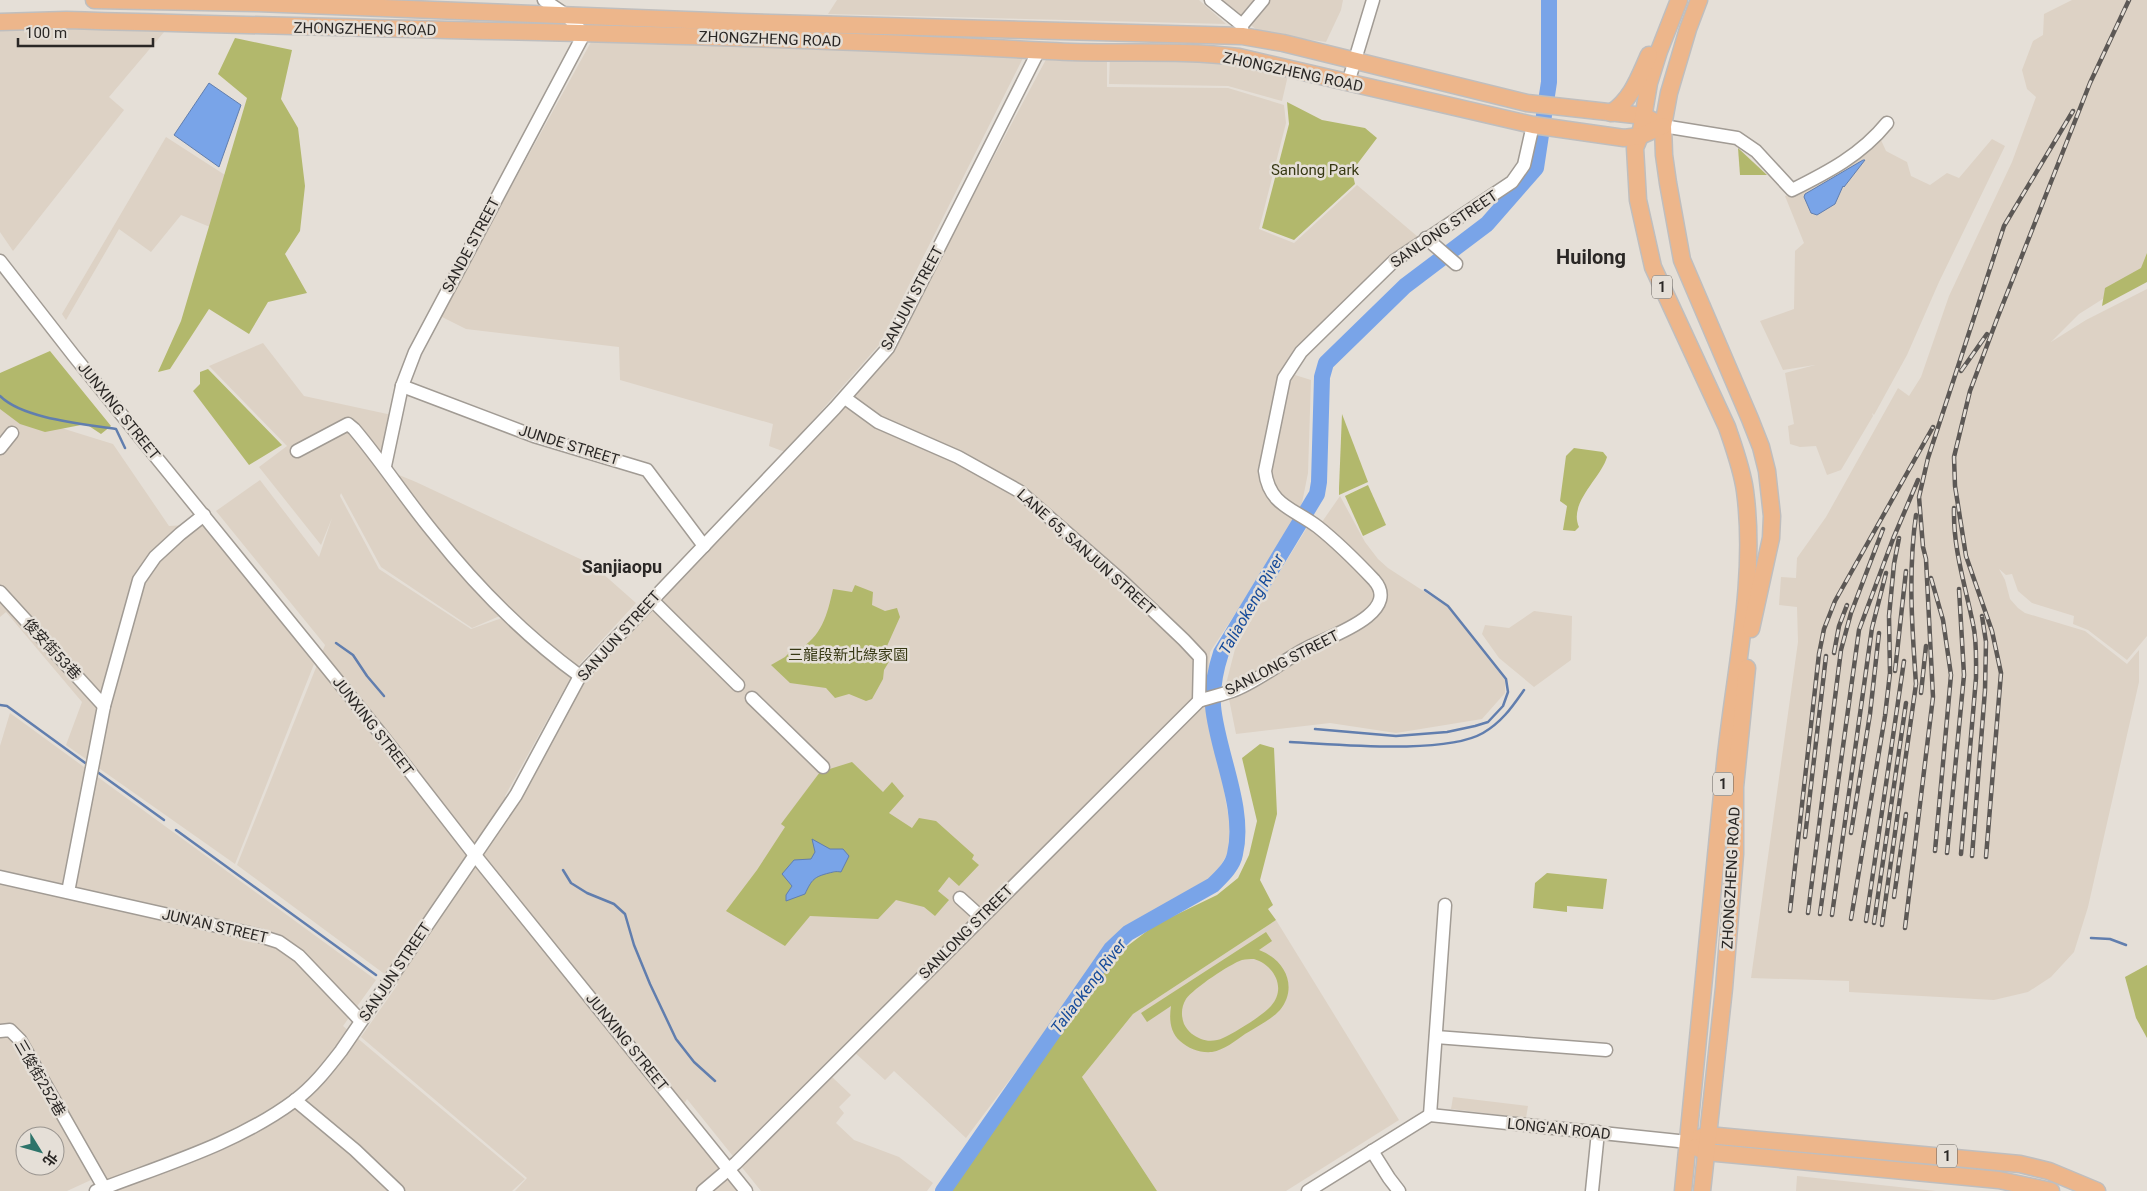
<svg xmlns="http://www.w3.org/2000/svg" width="2147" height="1191" viewBox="0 0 2147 1191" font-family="Roboto,'Noto Sans TC',sans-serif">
  <rect width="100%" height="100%" fill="#e5dfd7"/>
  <g fill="#ddd2c5" fill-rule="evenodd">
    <polygon points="837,0 1199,0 1226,24 828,14"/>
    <polygon points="1218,0 1343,0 1341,10 1326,42 1261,33"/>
    <polygon points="2072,0 2147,0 2147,271 2079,314 2051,342 2086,320 2147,289 2147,636 2127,660 2088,630 2073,624 2074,616 2032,603 2018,591 2012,574 2006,575 1999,569 2005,580 2010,599 2018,608 2025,613 2085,631 2127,664 2139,650 2139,682 2088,907 2074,952 2051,977 2028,992 1994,1000 1849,992 1849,981 1751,978 1798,642 1797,607 1779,605 1781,577 1796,578 1797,558 1826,517 1898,388 1909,396 1921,377 1949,296 2012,162 2036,97 2027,89 2022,70 2033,41 2043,35 2044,14"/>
    <polygon points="80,25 164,32 109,97 124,110 13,251 0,232 0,27"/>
    <polygon points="591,42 1025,54 879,345 785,452 769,446 773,424 620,380 619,347 466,329 440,316"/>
    <polygon points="1050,52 1107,53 1107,87 1228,88 1284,105 1286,123 1259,229 1294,243 1357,185 1418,237 1391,257 1303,352 1295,375 1311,380 1308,473 1302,503 1291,529 1210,652 1207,691 1230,826 1228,853 1213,878 1125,926 966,1138 894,1071 885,1080 853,1051 830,1075 851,1095 839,1107 844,1113 836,1123 854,1140 899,1157 933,1183 927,1191 761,1191 687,1099 677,1116 738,1191 515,1191 527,1178 361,1037 398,984 237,865 325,645 216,511 260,480 319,557 332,518 321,545 259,467 287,446 209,366 263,343 304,396 392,415 382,468 416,482 593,565 636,603 576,668 502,615 472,628 381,567 341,493 340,496 379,569 471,629 502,618 571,677 505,796 514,808 532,781 584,676 888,355"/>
    <polygon points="1110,55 1237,56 1289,71 1282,101 1228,86 1109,84"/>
    <polygon points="166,137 225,175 210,227 181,215 151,252 119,229 66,320 62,314"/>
    <polygon points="1992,139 2005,146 1939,282 1907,355 1874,415 1872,413 1873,416 1841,470 1827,475 1816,446 1800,447 1790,444 1788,426 1794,424 1785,373 1815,365 1783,370 1760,321 1794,309 1795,251 1804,243 1785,196 1800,191 1863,156 1881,140 1886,151 1907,162 1911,176 1930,185 1947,173 1959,178"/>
    <polygon points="0,409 113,444 169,526 204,524 314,664 235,864 66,745 82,702 6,612 0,617"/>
    <polygon points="1340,496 1365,542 1378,559 1388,568 1448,607 1505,680 1505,693 1482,719 1396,733 1330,723 1236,734 1226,684 1235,649 1266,594 1308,526 1315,532"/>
    <polygon points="1534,611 1572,616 1571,660 1534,687 1499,658 1482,634 1485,625 1509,628"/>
    <path d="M10 713 376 980 343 1026 525 1179 512 1191H110L26 1045 91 1180 67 1191H0V746ZM25 1136H55V1166H25Z"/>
    <polygon points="1276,920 1399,1120 1286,1191 1157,1191 1082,1077 1133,1014"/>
    <polygon points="1453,1097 1528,1106 1526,1118 1451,1109"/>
    <polygon points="1797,1176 1936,1191 1796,1191"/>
  </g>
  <g fill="#b2b86c" fill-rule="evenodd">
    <polygon points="235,38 292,50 281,99 298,128 305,186 300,231 285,254 307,293 268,302 249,334 209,309 170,369 158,372 181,321 247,98 218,74"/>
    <polygon points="1287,102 1322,120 1365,128 1377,138 1352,171 1355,184 1294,240 1262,228 1289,124"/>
    <polygon points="1738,148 1767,175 1740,175"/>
    <polygon points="2147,253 2147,282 2102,306 2105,288 2141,268"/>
    <polygon points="50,351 111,426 101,434 86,424 45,432 20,424 0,409 0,373"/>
    <polygon points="208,369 282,445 249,465 193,391 200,384 200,372"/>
    <polygon points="1342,414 1368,482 1339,495 1339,488"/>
    <path d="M1574 448 1603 452 1607 457C1601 478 1568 503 1579 527L1575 531 1563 530 1567 506 1560 501 1566 456Z"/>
    <polygon points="1368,485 1386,525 1363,536 1345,496"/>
    <path d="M855 585 873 592 872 605 885 611 897 608 900 617 887 646 890 660 884 670 883 679 872 699 866 701 849 694 835 698 826 688 790 683 771 665 785 657 793 649 797 651C822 636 827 616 833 589L852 592Z"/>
    <polygon points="1260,744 1274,748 1277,814 1260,880 1273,905 1268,909 1276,920 1133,1014 1082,1077 1157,1191 949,1191 1109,960 1155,925 1217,895 1238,878 1249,855 1257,821 1242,758"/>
    <polygon points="852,762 883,792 892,782 904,796 889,813 912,828 919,818 936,821 974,855 972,859 979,865 959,886 949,877 938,891 949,900 935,916 924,907 896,900 878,919 810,916 785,946 726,911 757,870 785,827 781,824 820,772"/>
    <polygon points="1547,873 1607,879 1603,909 1567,906 1567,912 1533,908 1535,883"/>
    <path d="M1266 932 1272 941 1259 950C1284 959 1299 986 1280 1010 1271 1020 1256 1027 1245 1034 1235 1041 1224 1050 1212 1052 1200 1053 1189 1049 1180 1041 1170 1032 1169 1019 1171 1006L1147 1022 1141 1013ZM1254 959C1274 965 1287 988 1271 1006 1262 1016 1236 1032 1223 1038 1217 1041 1208 1042 1201 1039 1194 1036 1188 1032 1184 1024 1181 1016 1181 1007 1186 999 1194 988 1230 964 1242 960 1246 959 1250 959 1254 959Z"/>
    <polygon points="2147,965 2147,1038 2136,1018 2125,977"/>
  </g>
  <g fill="#79a4e8" stroke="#617eae">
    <polygon points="209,83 241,105 219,167 174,135"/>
    <polygon points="1863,160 1865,160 1844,187 1843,186 1835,204 1817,215 1811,213 1804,197 1805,194"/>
    <path d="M812 839 830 849H843L849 856 841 872C835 871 834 872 829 873 814 877 812 879 805 894L786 901V895L792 886 782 874 794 860 811 859 815 852Z"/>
  </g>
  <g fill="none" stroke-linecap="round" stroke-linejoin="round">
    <g stroke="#617eae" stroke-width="2.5">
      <path d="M0 396C23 419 84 424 116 429L125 448"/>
      <polyline points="336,643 353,655 367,676 384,696"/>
      <polyline points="0,705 7,706 88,765"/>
      <polyline points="1315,729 1396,736 1447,732 1475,726 1488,722 1503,706 1508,692 1506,679 1448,606 1425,590"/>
      <path d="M1290 742C1336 744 1445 755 1483 733 1502 722 1512 707 1524 690"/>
      <polyline points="96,771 164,820"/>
      <polyline points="176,830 376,975"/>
      <polyline points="563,870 571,883 587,893 614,904 625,914 634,945 650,984 676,1039 694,1062 715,1081"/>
      <polyline points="2091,938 2110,939 2126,945"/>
    </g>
    <path stroke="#79a4e8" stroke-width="16" d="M943 1191 1111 949 1128 933 1213 885C1222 876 1233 866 1235 854 1246 808 1217 752 1213 706 1212 687 1215 671 1221 653L1317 494 1319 482 1322 377 1326 363 1405 286 1487 224 1536 168 1549 82V0"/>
    <defs>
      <g id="minor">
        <polyline points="1211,0 1242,25 1242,36"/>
        <polyline points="1242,25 1263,0"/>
        <polyline points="1348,83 1373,0"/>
        <path d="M1663 126 1737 138 1756 151 1792 190C1828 172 1861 155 1887 123"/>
        <polyline points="1426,238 1456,264"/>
        <polyline points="0,261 74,356 380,733 474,854 746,1191"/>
        <polyline points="402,386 534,436 647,470 704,546"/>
        <polyline points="845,398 878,422 958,457 1019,491 1122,581 1184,640 1200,657 1199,701"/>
        <polyline points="0,448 12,433"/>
        <path d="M297 451 348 424 354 429C382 462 405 498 433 532 475 585 525 636 580 676"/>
        <polyline points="385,466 402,386 415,352 584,34 566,15 544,0"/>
        <polyline points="0,592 104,706"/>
        <polyline points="652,600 738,685"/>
        <polyline points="752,698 823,767"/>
        <polyline points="0,877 257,935 279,942 299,956 361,1021"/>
        <polyline points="68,892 104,706 139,580 155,557 180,534 204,515"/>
        <polyline points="960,898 981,917"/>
        <polyline points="0,1031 10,1030 20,1040 106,1191"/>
        <polyline points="1436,1037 1606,1050"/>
        <polyline points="295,1100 355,1150 398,1191"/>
        <polyline points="1430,1115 1445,905"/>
        <polyline points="1372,1151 1389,1178 1399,1191"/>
        <path d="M96 1191C163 1165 236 1144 294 1101 313 1087 327 1069 341 1051L516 795 580 676 835 408 888 348 1039 50"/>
        <path d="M703 1191 736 1163 1199 701C1210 697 1221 695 1232 691 1257 682 1285 659 1309 647 1328 637 1403 613 1374 580 1357 562 1338 543 1318 527 1295 509 1269 506 1265 471L1284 378 1301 352 1394 261 1512 182 1524 165 1533 125"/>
        <polyline points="1308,1191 1430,1115 1688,1142"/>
        <polyline points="1592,1191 1598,1132"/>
      </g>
      <g id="major">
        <polyline points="94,0 257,3 738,22 1242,36 1283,43 1527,103 1644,116 1663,126"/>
        <path d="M1679 0 1659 51 1649 83 1640 136 1635 148 1638 200 1653 267 1727 427C1734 448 1742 469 1745 491 1757 579 1734 675 1725 764 1711 906 1696 1048 1683 1191"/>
        <polyline points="1699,0 1688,29 1669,93 1663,126 1664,155 1668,183 1682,260 1750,419 1761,447 1767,471 1772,516 1771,538 1751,629"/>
        <path d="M0 22 66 20C394 30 723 33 1050 51 1113 55 1176 49 1239 57L1533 125 1624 138 1640 136 1663 126"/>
        <path d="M1611 113C1632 99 1639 77 1649 55"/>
        <polyline points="1697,1139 1707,1135 2020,1164 2049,1171 2097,1191"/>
        <polyline points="1696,1147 1706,1152 1999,1180 2051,1191"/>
        <polyline points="1702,1191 1724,988 1735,854 1735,787 1747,668"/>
      </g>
    </defs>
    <use href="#minor" stroke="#a19b94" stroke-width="15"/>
    <use href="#major" stroke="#bfbebe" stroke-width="19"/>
    <use href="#minor" stroke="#fff" stroke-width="12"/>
    <use href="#major" stroke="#edb68b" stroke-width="16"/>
    <defs>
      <g id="rail">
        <polyline points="1961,371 1987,334"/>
        <path d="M1954 508C1953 549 1965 584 1973 624 1977 641 1976 660 1976 678L1961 854"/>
        <polyline points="1931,578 1943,620 1951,675 1935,851"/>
        <polyline points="1834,653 1839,626 1847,605"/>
        <polyline points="1895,671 1906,571"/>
        <polyline points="1921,693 1926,646"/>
        <polyline points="1851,833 1870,714 1879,633"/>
        <polyline points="1805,837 1826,656"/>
        <polyline points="1947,853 1964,675 1959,589"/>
        <polyline points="1972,856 1985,690 1986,642 1982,616"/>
        <polyline points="1986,857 2001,673 1992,631 1966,556 1955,486 1954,457 1970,391 1997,319 2090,83 2129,0"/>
        <polyline points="1894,897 1906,814"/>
        <polyline points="1790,911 1819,654 1824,629 1835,601 1933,427"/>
        <polyline points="1808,913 1841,650 1851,613 1883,529"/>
        <polyline points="1820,914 1859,630 1893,539 1918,480"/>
        <polyline points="1832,915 1872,628 1886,573"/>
        <polyline points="1851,919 1885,716 1890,673 1889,616 1894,564 1899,538"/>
        <polyline points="1866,921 1904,661"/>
        <polyline points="1874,923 1906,703"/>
        <path d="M1882 925 1916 684C1912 628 1908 571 1916 515"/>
        <polyline points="1905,928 1933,697 1926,559 1923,547 1919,497 1928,458 2004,226 2073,111"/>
      </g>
    </defs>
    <use href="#rail" stroke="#5c5855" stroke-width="4.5"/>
    <use href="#rail" stroke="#e5dfd7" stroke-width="2.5" stroke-dasharray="8" stroke-linecap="butt"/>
  </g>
  <g text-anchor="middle" stroke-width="5" stroke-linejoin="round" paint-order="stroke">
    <g fill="#e5dfd7" stroke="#625e5a" stroke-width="1">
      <rect x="1652" y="275.5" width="20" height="23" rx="4"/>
      <rect x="1713" y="772.5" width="20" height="23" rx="4"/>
      <rect x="1937" y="1144.5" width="20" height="23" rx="4"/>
    </g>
    <g font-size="14" font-weight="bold" fill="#2a2725">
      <text x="1662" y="292">1</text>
      <text x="1723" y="789">1</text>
      <text x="1947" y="1161">1</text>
    </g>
    <g font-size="15" fill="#2a2725" stroke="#e5dfd7">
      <text transform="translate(365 29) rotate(1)" y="5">ZHONGZHENG ROAD</text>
      <text transform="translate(770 39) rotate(2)" y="5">ZHONGZHENG ROAD</text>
      <text transform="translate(1293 72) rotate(12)" y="5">ZHONGZHENG ROAD</text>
      <text transform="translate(1444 229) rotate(-34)" y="5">SANLONG STREET</text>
      <text transform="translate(471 245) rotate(-62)" y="5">SANDE STREET</text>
      <text transform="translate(912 298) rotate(-62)" y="5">SANJUN STREET</text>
      <text transform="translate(119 411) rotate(51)" y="5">JUNXING STREET</text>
      <text transform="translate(569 445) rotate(17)" y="5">JUNDE STREET</text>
      <text transform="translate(1086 552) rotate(42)" y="5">LANE 65, SANJUN STREET</text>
      <text transform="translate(619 636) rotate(-48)" y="5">SANJUN STREET</text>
      <text transform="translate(52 649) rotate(47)" y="5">俊安街53巷</text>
      <text transform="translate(1282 663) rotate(-27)" y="5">SANLONG STREET</text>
      <text transform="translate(373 726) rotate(52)" y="5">JUNXING STREET</text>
      <text transform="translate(1731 878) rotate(-87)" y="5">ZHONGZHENG ROAD</text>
      <text transform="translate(215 926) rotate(13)" y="5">JUN'AN STREET</text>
      <text transform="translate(966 932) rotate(-45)" y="5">SANLONG STREET</text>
      <text transform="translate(395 972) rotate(-56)" y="5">SANJUN STREET</text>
      <text transform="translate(627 1042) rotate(51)" y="5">JUNXING STREET</text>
      <text transform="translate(40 1078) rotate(60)" y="5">三俊街252巷</text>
      <text transform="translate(1559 1129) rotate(6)" y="5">LONG'AN ROAD</text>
    </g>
    <g font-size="15" fill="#373914" stroke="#e5dfd7">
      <text x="1315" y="175">Sanlong Park</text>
      <text x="848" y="660">三龍段新北綠家園</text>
    </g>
    <g font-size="16" font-style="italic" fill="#164b9a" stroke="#e5dfd7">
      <text transform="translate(1251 604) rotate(-60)" y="6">Taliaokeng River</text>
      <text transform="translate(1088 986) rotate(-53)" y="6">Taliaokeng River</text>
    </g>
    <g font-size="18" font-weight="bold" fill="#2a2725" stroke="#e5dfd7">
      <text x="622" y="573">Sanjiaopu</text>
    </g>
    <g font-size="20" font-weight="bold" fill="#2a2725" stroke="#e5dfd7">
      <text x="1591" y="264">Huilong</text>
    </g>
  </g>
  <g transform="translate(40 1151) rotate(127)"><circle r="24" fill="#e5dfd7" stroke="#9a9590"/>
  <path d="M0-4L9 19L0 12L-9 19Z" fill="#2d746a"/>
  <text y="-8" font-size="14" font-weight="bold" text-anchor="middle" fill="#2a2725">北</text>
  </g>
  <path d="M18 38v8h135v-8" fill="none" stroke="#2a2725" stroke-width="2.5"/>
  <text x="25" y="38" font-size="15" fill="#2a2725" stroke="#e5dfd7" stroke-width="4" paint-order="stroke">100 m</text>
</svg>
